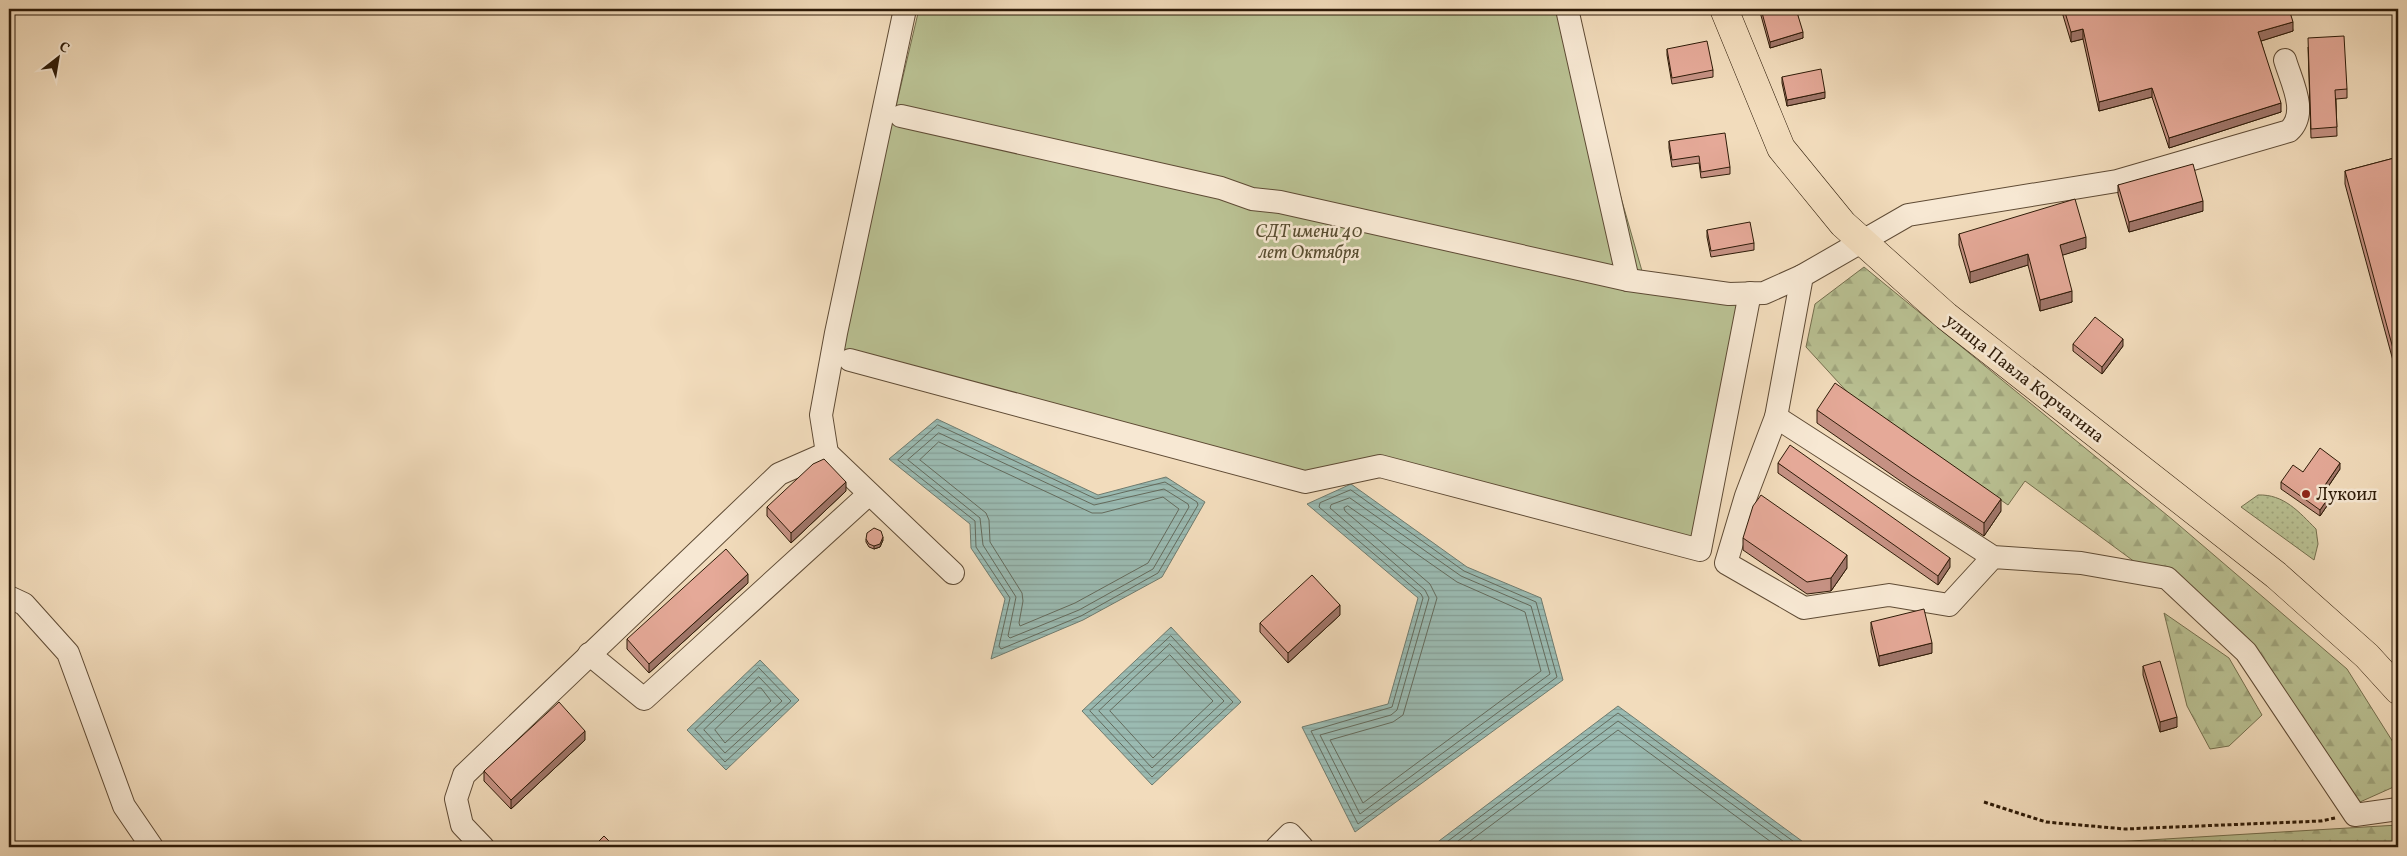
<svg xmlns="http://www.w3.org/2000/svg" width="2407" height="856" viewBox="0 0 2407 856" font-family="Vollkorn,serif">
  <defs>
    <pattern id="grass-dots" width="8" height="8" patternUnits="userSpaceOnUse" patternTransform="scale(1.25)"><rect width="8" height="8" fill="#b9c092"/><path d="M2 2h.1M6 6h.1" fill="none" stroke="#9fa47c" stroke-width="1.8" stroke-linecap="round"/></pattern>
    <pattern id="forest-firs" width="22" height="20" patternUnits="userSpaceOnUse" patternTransform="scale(1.25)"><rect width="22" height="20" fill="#b9c092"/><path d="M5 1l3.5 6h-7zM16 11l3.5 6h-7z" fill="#9fa47c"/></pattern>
    <pattern id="water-rules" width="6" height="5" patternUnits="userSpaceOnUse" patternTransform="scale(1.25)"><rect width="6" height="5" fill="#9bbbb2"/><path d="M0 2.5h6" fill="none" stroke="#86a098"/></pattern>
  </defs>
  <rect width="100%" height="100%" fill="#f2dcbc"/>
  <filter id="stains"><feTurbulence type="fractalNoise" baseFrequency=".004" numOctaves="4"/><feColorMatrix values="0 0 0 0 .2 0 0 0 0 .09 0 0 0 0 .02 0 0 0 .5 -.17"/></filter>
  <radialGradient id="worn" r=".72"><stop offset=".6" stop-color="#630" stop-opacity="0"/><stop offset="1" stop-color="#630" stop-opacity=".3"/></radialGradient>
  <path fill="url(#grass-dots)" stroke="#746e4d" d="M2258 495C2284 494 2299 512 2316 529L2318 544 2314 560 2241 507Z"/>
  <g fill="url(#forest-firs)" stroke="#746e4d">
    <polygon points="1864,267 2173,520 2347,669 2398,750 2398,785 2360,802 2261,655 2025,481 2008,505 1850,395 1806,347 1815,304"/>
    <polygon points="2164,613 2229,658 2262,715 2229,746 2210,749 2187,706"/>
    <polygon points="2398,825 2398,847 2032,847"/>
  </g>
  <polygon fill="#b9c092" stroke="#746e4d" points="919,9 1567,9 1642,271 1748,288 1700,550 1380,466 1305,482 837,356"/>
  <g fill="url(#water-rules)" stroke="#6f7b6e">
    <polygon points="937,419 1098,495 1166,477 1205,502 1162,577 1083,620 991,659 1005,599 971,548 970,524 889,459"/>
    <polygon points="1351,484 1467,567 1541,598 1563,680 1355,832 1302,727 1388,704 1418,598 1307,504"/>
    <polygon points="1171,627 1241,702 1152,785 1082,711"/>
    <polygon points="760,660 799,700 726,770 687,730"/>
    <polygon points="1618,706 1810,847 1431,847"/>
  </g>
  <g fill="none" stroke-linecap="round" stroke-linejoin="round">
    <g stroke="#646b5d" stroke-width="1">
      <polygon points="938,425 1096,499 1165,482 1197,502 1198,505 1158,573 1081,616 1001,649 999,646 1010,598 976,547 975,521 898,460"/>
      <polygon points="939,433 1094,505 1164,489 1188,504 1189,507 1153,569 1079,610 1010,638 1008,636 1016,597 983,545 980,518 908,460"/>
      <polygon points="939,442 1092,513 1102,513 1163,497 1179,509 1148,563 1075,603 1020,626 1019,623 1023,601 1022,593 990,542 989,520 986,513 920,460"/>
      <polygon points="1351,490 1464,571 1536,602 1557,677 1358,824 1311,731 1392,707 1423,598 1421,594 1319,507 1320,503"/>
      <polygon points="1350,498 1461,576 1531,606 1550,674 1360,814 1320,735 1391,715 1397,710 1429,598 1425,590 1330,508 1331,505"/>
      <polygon points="1348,506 1457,582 1525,612 1541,671 1363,803 1330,740 1393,722 1403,715 1437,598 1430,584 1345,511 1344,508"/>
      <polygon points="1171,636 1233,702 1152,777 1090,711"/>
      <polygon points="1170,644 1224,701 1152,768 1099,711"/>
      <polygon points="1170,655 1213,701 1153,758 1110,711"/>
      <polygon points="759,668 791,701 725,762 695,730"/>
      <polygon points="759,677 782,701 725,753 704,730"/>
      <polygon points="758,688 761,688 771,701 725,743 715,730"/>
      <polyline points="1440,847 1618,713 1801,847"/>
      <polyline points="1450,847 1618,721 1791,847"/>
      <polyline points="1462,847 1618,730 1778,847"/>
    </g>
    <defs>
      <g id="minor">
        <polyline points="1567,9 1628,280"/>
        <polyline points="901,116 1221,188 1252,199 1280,202 1628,280 1729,294 1764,293 1802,276"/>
        <polyline points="850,360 1305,482 1380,466 1700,550 1750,293"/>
        <path d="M1776 417 1802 276 1908 215 2117 181 2289 131C2309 113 2291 81 2285 60"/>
        <polyline points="827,453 821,415 836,333 905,9"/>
        <polyline points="1993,557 1949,605 1889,595 1804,608 1726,563 1746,496 1776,417 1993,557 2081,563 2167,578 2246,652 2355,815 2398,809"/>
        <polyline points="9,597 24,604 68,653 124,806 152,847"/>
        <polyline points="589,654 644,699 869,494"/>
        <polyline points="483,847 462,825 456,799 464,775 779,474 827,453 953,573"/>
        <polyline points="1277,847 1290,834 1302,847"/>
      </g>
      <polyline id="major" points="1724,9 1781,148 1843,224 1946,316 2276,575 2367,656 2398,690"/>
    </defs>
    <use href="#minor" stroke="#5f4b35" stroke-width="24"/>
    <use href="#major" stroke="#2e1b08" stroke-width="29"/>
    <polyline stroke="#2e1b08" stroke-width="3" stroke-dasharray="4 2.5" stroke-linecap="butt" points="1984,802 2046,822 2125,829 2321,821 2335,818"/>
    <use href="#minor" stroke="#f7e8d3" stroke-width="22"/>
    <use href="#major" stroke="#f2dcbc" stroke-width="28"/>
  </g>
  <g fill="#c59183" stroke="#2e1b08">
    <polygon points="1760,9 1796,9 1803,38 1770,48 1760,12"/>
    <polygon points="2062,9 2289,9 2293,31 2261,41 2281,112 2169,148 2152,97 2099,111 2083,39 2071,42 2062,12"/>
    <polygon points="2308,47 2347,89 2347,98 2336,99 2337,136 2311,138"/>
    <polygon points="1667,49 1713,70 1713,77 1672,84 1667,55"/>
    <polygon points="1782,77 1825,98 1787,106 1782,83"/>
    <polygon points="1669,141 1730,167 1730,174 1701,178 1699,163 1672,167 1669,148"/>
    <polygon points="2398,157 2398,379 2345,184 2345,171"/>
    <polygon points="2118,185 2203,211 2129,232 2118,194"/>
    <polygon points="1707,230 1754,243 1754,250 1711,257 1707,237"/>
    <polygon points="1959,234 2086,248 2062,255 2072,302 2040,311 2028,265 1970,283 1959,245"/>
    <polygon points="2073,344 2123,346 2102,374 2073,351"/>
    <polygon points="1817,410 2001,511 1984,536 1912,489 1817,423"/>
    <polygon points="1778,463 1950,567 1938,585 1778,473"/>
    <polygon points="2340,469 2326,490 2331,500 2320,516 2281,489 2281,482 2303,472"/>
    <polygon points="846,491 791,543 767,516 767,507"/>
    <polygon points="1743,538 1847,568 1831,591 1807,594 1743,550"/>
    <polygon points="866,539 883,540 880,547 874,549 869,547 866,542"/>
    <polygon points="748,583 649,673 627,649 627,639"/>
    <polygon points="1340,615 1288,663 1260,632 1260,623"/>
    <polygon points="1871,622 1932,653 1879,666 1871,632"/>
    <polygon points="2143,666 2177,727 2160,732 2143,675"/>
    <polygon points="585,740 511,809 484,781 484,771"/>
  </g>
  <g fill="#a0766a" stroke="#2e1b08">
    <polygon points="2293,22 2293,31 2258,42 2258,32"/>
    <polygon points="2083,29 2083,39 2071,42 2071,32"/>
    <polygon points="1803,32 1803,38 1770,48 1770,42"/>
    <polygon points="2152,88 2152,97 2099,111 2099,102"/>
    <polygon points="1825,92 1825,98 1787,106 1787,100"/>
    <polygon points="2281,103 2281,112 2169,148 2169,138"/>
    <polygon points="2203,201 2203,211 2129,232 2129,222"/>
    <polygon points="2086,237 2086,248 2060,256 2060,245"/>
    <polygon points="2028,254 2028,265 1970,283 1970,272"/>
    <polygon points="2072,291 2072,302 2040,311 2040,300"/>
    <polygon points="2123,339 2123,346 2102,374 2102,367"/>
    <polygon points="2340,463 2340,469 2323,494 2323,488"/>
    <polygon points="846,482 846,491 791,543 791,533"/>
    <polygon points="2331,494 2331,500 2320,516 2320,510"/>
    <polygon points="2001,499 2001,511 1984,536 1984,523"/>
    <polygon points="883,537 883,540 880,547 874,549 874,546"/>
    <polygon points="1847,555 1847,568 1831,591 1831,578"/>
    <polygon points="1950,558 1950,567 1938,585 1938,576"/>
    <polygon points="748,574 748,583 649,673 649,664"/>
    <polygon points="1340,605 1340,615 1288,663 1288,653"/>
    <polygon points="1932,643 1932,653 1879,666 1879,656"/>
    <polygon points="2177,717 2177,727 2160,732 2160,722"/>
    <polygon points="585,731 585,740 511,809 511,800"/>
  </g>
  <g fill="#e5a998" stroke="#2e1b08">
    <polygon points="1761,9 1796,9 1803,32 1770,42"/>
    <polygon points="2064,9 2289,9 2293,22 2258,32 2281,103 2169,138 2152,88 2099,102 2083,29 2071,32"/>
    <polygon points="2344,36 2347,89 2335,90 2337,127 2311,129 2308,38"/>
    <polygon points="1707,41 1713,70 1672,78 1667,49"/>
    <polygon points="1821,69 1825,92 1787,100 1782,77"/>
    <polygon points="1725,133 1730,167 1701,172 1699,156 1672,160 1669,141"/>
    <polygon points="2398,157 2398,367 2345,171"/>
    <polygon points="2193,164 2203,201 2129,222 2118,185"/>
    <polygon points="2075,199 2086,237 2060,245 2072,291 2040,300 2028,254 1970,272 1959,234"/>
    <polygon points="1750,222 1754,243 1711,251 1707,230"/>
    <polygon points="2095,317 2123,339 2102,367 2073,344"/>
    <polygon points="1835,383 2001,499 1984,523 1912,476 1817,410"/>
    <polygon points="1790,445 1950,558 1938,576 1778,463"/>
    <polygon points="2320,448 2340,463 2323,488 2331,494 2320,510 2281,482 2293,465 2303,472"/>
    <polygon points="824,459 846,482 791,533 767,507 813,464"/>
    <polygon points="1761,495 1847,555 1831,578 1807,582 1743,538 1753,506"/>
    <polygon points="874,528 881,531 883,537 880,544 874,546 869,544 866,539 867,533"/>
    <polygon points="726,549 748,574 649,664 627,639"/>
    <polygon points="1312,575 1340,605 1288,653 1260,623"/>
    <polygon points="1924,609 1932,643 1879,656 1871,622"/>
    <polygon points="2160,661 2177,717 2160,722 2143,666"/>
    <polygon points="559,702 585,731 511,800 484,771"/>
    <polygon points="604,836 615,847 593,847"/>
  </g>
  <circle fill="#8f2418" stroke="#f7e8d3" stroke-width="2" cx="2306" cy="494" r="5"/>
  <g text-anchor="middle" stroke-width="5" stroke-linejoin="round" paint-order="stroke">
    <g font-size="18" font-style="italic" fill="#584d31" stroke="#f7e8d3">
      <text x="1309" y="237">СДТ имени 40<tspan x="1309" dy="21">лет Октября</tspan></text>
    </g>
    <g font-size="18" fill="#2e1b08" stroke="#f7e8d3">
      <text transform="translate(2025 378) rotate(38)" y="6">улица Павла Корчагина</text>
    </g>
    <g font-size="18" fill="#2e1b08" stroke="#f7e8d3" text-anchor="start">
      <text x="2316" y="500">Лукоил</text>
    </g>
  </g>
  <rect width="2407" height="856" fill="none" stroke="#f2dcbc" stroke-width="30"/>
  <rect x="10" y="10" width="2387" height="836" fill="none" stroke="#2e1b08" stroke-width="2.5"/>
  <rect x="15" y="15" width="2377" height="826" fill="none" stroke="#2e1b08"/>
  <g transform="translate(58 58) rotate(31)" stroke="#f7e8d3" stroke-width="4" paint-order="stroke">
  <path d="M0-4L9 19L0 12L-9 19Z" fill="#2e1b08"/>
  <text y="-8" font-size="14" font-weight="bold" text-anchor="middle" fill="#2e1b08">С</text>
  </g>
  <rect width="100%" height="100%" filter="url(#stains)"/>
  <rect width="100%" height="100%" fill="url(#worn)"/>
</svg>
